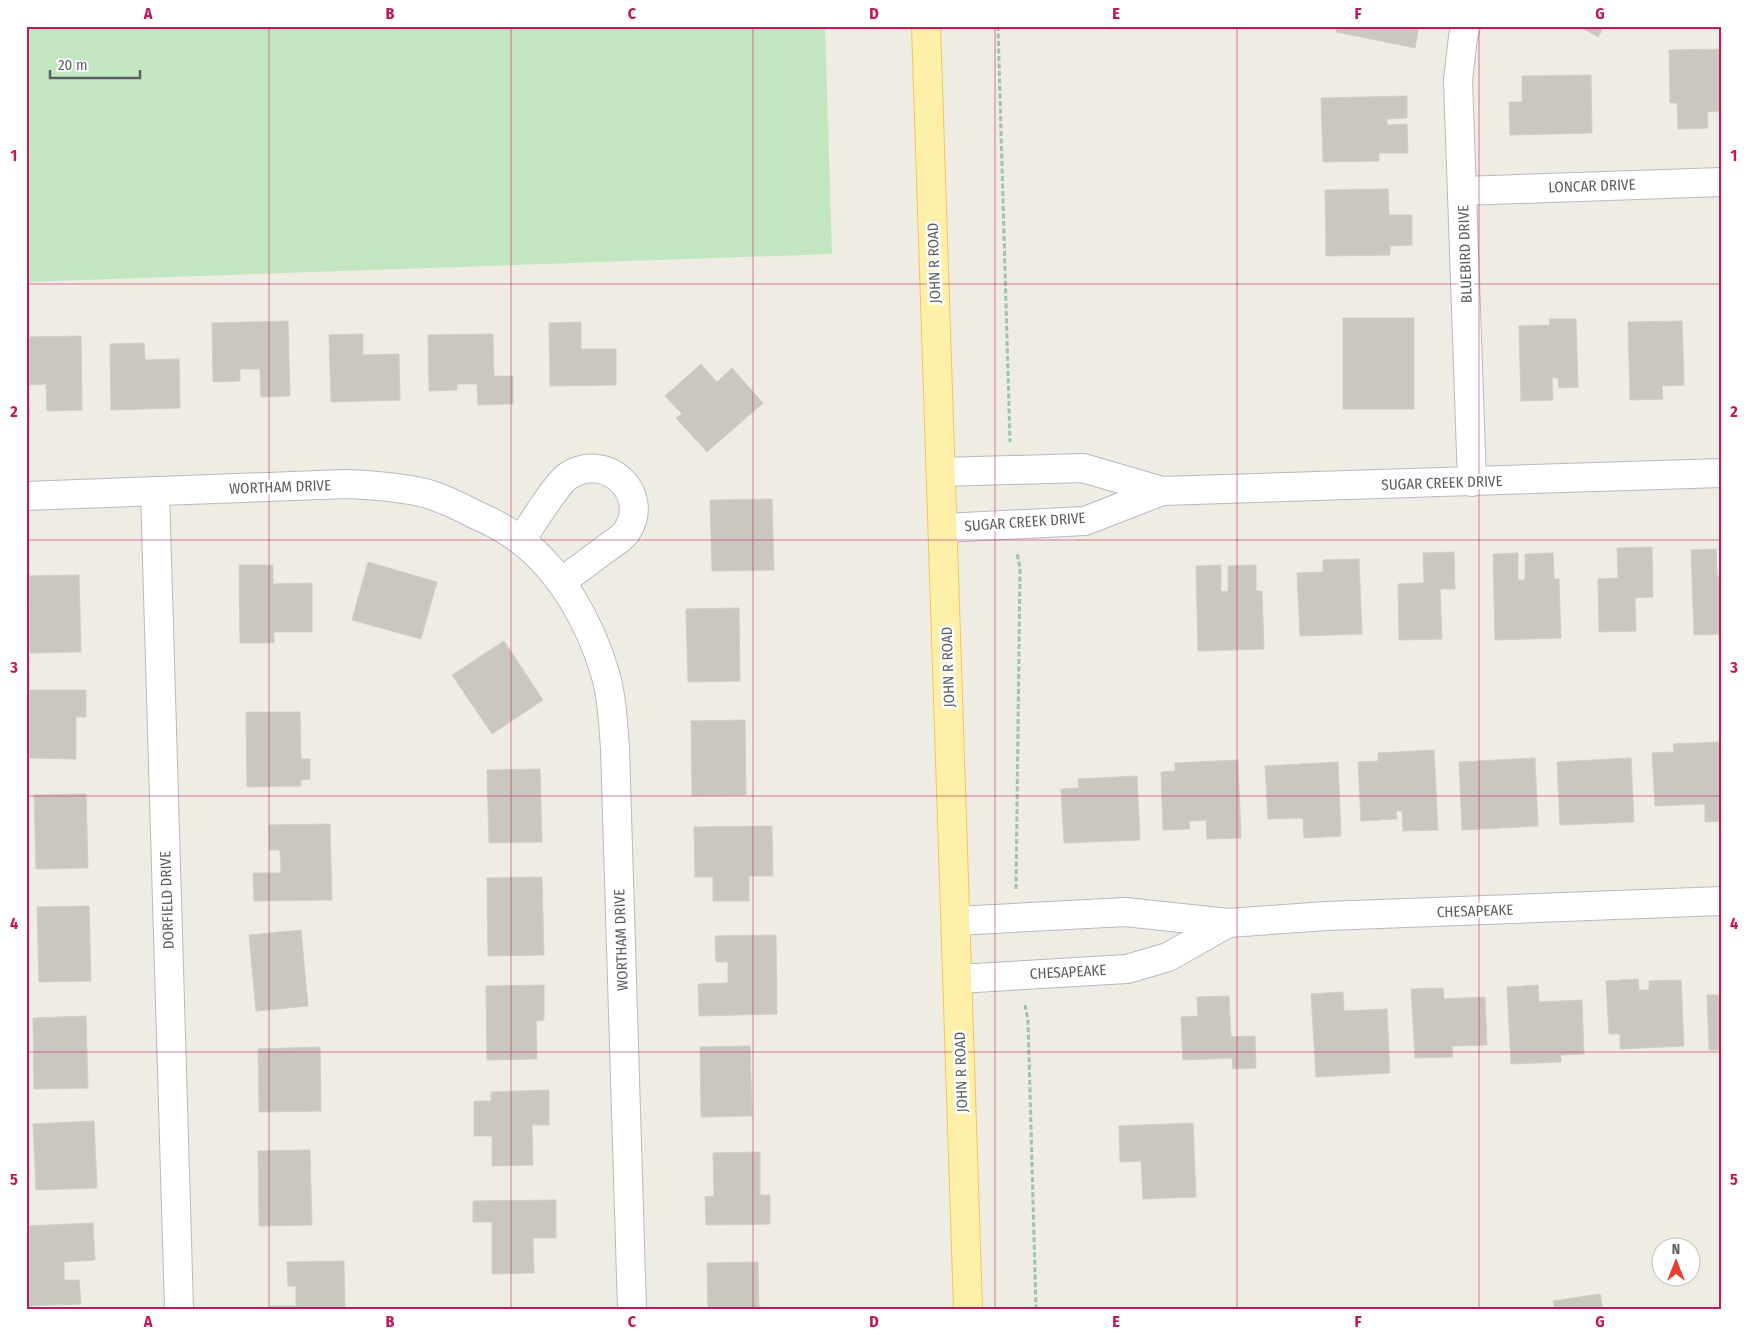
<svg xmlns="http://www.w3.org/2000/svg" width="1748" height="1335" viewBox="0 0 1748 1335" font-family="'Fira Sans Condensed',sans-serif">
  <rect width="100%" height="100%" fill="#efece4"/>
  <polygon fill="#c1e6c0" points="26,26 825,26 832,254 26,282"/>
  <g fill="#cac7c1" stroke="#d4cec2">
    <polygon points="1337,26 1419,26 1415,48 1336,32"/>
    <polygon points="1579,26 1604,26 1598,37"/>
    <polygon points="1722,49 1722,111 1707,112 1708,128 1678,129 1677,103 1670,103 1669,50"/>
    <polygon points="1591,75 1592,133 1510,135 1509,102 1522,102 1522,76"/>
    <polygon points="1407,96 1407,118 1387,119 1387,125 1407,124 1408,153 1379,153 1379,161 1323,162 1321,98"/>
    <polygon points="1388,189 1389,215 1412,215 1412,245 1390,246 1390,255 1326,256 1325,190"/>
    <rect x="1343" y="318" width="71" height="91"/>
    <polygon points="1549,319 1576,319 1578,387 1559,388 1558,378 1552,378 1553,400 1521,401 1519,326 1550,325"/>
    <polygon points="288,321 290,396 261,397 260,369 240,369 240,381 213,382 212,323"/>
    <polygon points="1682,321 1684,385 1662,386 1663,399 1630,400 1628,322"/>
    <polygon points="581,322 581,349 616,349 616,385 550,386 549,323"/>
    <polygon points="363,334 363,355 399,354 400,400 331,402 329,335"/>
    <polygon points="493,334 494,376 513,376 513,404 478,405 477,384 457,384 457,390 429,391 428,335"/>
    <polygon points="81,336 82,410 47,411 46,384 26,385 26,337"/>
    <polygon points="144,343 145,360 179,359 180,408 111,410 110,344"/>
    <polygon points="701,364 717,382 732,368 763,403 707,452 676,418 682,414 665,396"/>
    <polygon points="772,499 774,570 712,571 710,500"/>
    <polygon points="1652,547 1653,597 1635,598 1636,631 1599,632 1598,579 1618,578 1617,548"/>
    <polygon points="1716,549 1717,576 1722,576 1722,634 1694,635 1691,550"/>
    <polygon points="1454,552 1455,589 1440,589 1442,639 1399,640 1398,584 1424,583 1423,553"/>
    <polygon points="1518,553 1518,580 1525,580 1525,554 1553,553 1554,579 1559,579 1561,638 1495,640 1493,554"/>
    <polygon points="1359,559 1362,634 1300,636 1297,573 1323,572 1323,560"/>
    <polygon points="368,562 437,582 421,639 352,620"/>
    <polygon points="239,565 273,565 273,584 312,583 312,632 274,632 274,643 240,643"/>
    <polygon points="1221,565 1221,592 1228,591 1228,566 1256,565 1256,591 1262,591 1264,649 1198,651 1196,566"/>
    <polygon points="79,575 81,652 30,653 28,576"/>
    <polygon points="739,608 740,681 688,682 686,609"/>
    <polygon points="504,641 543,700 492,734 452,675"/>
    <polygon points="26,690 86,690 86,717 76,717 76,759 27,758"/>
    <polygon points="246,712 300,712 301,759 310,759 310,779 301,780 301,786 247,787"/>
    <polygon points="745,720 746,795 692,796 691,721"/>
    <polygon points="1722,742 1722,821 1705,822 1705,804 1655,806 1652,753 1674,752 1673,744"/>
    <polygon points="1434,750 1438,830 1403,831 1402,811 1396,811 1397,819 1361,821 1358,762 1378,761 1378,753"/>
    <polygon points="1535,758 1538,826 1462,830 1459,762"/>
    <polygon points="1631,758 1634,822 1560,825 1557,762"/>
    <polygon points="1238,760 1241,838 1207,839 1206,820 1189,821 1190,829 1163,830 1161,772 1175,771 1175,763"/>
    <polygon points="1338,762 1341,836 1304,838 1303,818 1268,819 1265,766"/>
    <polygon points="540,769 542,842 489,843 487,770"/>
    <polygon points="1137,776 1140,840 1064,843 1061,789 1079,788 1078,779"/>
    <polygon points="86,794 88,868 36,869 34,795"/>
    <polygon points="330,824 332,900 254,901 253,873 281,873 280,850 269,850 269,825"/>
    <polygon points="772,826 773,876 749,876 749,901 713,901 713,877 695,877 694,827"/>
    <polygon points="542,877 544,955 488,956 487,878"/>
    <polygon points="89,906 91,981 39,982 37,907"/>
    <polygon points="301,930 308,1006 256,1011 249,935"/>
    <polygon points="776,935 777,1014 699,1016 698,984 728,983 728,962 716,962 715,936"/>
    <polygon points="1638,979 1639,990 1649,990 1649,981 1681,980 1684,1046 1620,1049 1620,1034 1609,1034 1606,981"/>
    <polygon points="544,985 544,1020 536,1021 537,1059 487,1060 486,986"/>
    <polygon points="1538,985 1539,1002 1582,1000 1584,1054 1561,1055 1561,1062 1511,1064 1507,987"/>
    <polygon points="1443,988 1444,999 1485,997 1487,1045 1452,1046 1453,1057 1415,1058 1411,989"/>
    <polygon points="1343,992 1344,1011 1387,1009 1390,1073 1316,1077 1311,994"/>
    <polygon points="1707,995 1722,995 1722,1050 1709,1050"/>
    <polygon points="1229,996 1231,1037 1255,1036 1256,1068 1233,1069 1232,1058 1183,1060 1181,1017 1198,1016 1197,997"/>
    <polygon points="86,1016 88,1088 34,1089 33,1018"/>
    <polygon points="750,1046 752,1116 701,1117 700,1047"/>
    <polygon points="320,1047 321,1111 259,1112 258,1049"/>
    <polygon points="549,1090 549,1125 532,1125 533,1165 492,1166 492,1136 474,1136 474,1101 491,1101 491,1092"/>
    <polygon points="94,1121 97,1188 36,1190 33,1124"/>
    <polygon points="1193,1123 1196,1197 1143,1199 1141,1161 1120,1162 1119,1126"/>
    <polygon points="310,1150 312,1225 259,1226 258,1151"/>
    <polygon points="760,1152 760,1195 770,1195 770,1224 706,1225 705,1197 714,1196 713,1153"/>
    <polygon points="556,1200 556,1238 533,1238 534,1273 492,1274 492,1222 473,1222 473,1201"/>
    <polygon points="93,1223 95,1260 64,1262 64,1280 79,1280 81,1304 26,1306 26,1226"/>
    <polygon points="344,1261 345,1309 270,1309 270,1306 296,1306 296,1286 288,1286 287,1262"/>
    <polygon points="758,1262 759,1309 708,1309 707,1263"/>
    <polygon points="1600,1294 1603,1309 1555,1309 1553,1301"/>
  </g>
  <g fill="none" stroke-linecap="round" stroke-linejoin="round">
    <defs>
      <g id="minor">
        <polyline points="1466,26 1463,37 1458,80 1472,482"/>
        <polyline points="1463,191 1722,182"/>
        <polyline points="942,472 1083,468 1162,491 1722,473"/>
        <polyline points="155,491 179,1309"/>
        <path d="M26 496 346 484C373 485 399 487 425 493 442 498 459 506 474 514 490 521 506 529 520 540 562 572 590 623 605 673 612 697 613 723 615 748L632 1309"/>
        <polyline points="943,528 1085,521 1162,491"/>
        <path d="M521 540C530 527 557 483 568 476 607 451 651 494 627 531 623 538 613 543 607 548 592 559 576 571 561 582"/>
        <polyline points="956,921 1125,912 1228,923 1326,916 1722,901"/>
        <polyline points="958,979 1127,969 1168,957 1228,923"/>
      </g>
      <polyline id="major" points="926,26 968,1309"/>
    </defs>
    <use href="#minor" stroke="#b7babe" stroke-width="30"/>
    <use href="#major" stroke="#f2c65a" stroke-width="30"/>
    <g stroke="#99c7a6" stroke-width="3" stroke-dasharray="5 2.5" stroke-linecap="butt">
      <polyline points="998,26 1010,442"/>
      <polyline points="1016,889 1020,568 1017,553"/>
      <polyline points="1025,1005 1028,1020 1036,1309"/>
    </g>
    <use href="#minor" stroke="#fff" stroke-width="28"/>
    <use href="#major" stroke="#fff0a9" stroke-width="28"/>
  </g>
  <path fill="none" stroke="#c2185b" stroke-width="1" stroke-opacity="0.55" d="M269 26V1309M511 26V1309M753 26V1309M995 26V1309M1237 26V1309M1479 26V1309M26 284H1722M26 540H1722M26 796H1722M26 1052H1722"/>
  <g text-anchor="middle" stroke-width="5" stroke-linejoin="round" paint-order="stroke">
    <g font-size="15" fill="#5c6065" stroke="#fff">
      <text transform="translate(1592 186) rotate(-2)" y="5">LONCAR DRIVE</text>
      <text transform="translate(1465 254) rotate(-92)" y="5">BLUEBIRD DRIVE</text>
      <text transform="translate(934 263) rotate(-92)" y="5">JOHN R ROAD</text>
      <text transform="translate(1442 483) rotate(-2)" y="5">SUGAR CREEK DRIVE</text>
      <text transform="translate(280 487) rotate(-2)" y="5">WORTHAM DRIVE</text>
      <text transform="translate(1025 522) rotate(-4)" y="5">SUGAR CREEK DRIVE</text>
      <text transform="translate(948 667) rotate(-92)" y="5">JOHN R ROAD</text>
      <text transform="translate(167 900) rotate(-92)" y="5">DORFIELD DRIVE</text>
      <text transform="translate(1475 911) rotate(-2)" y="5">CHESAPEAKE</text>
      <text transform="translate(621 940) rotate(-92)" y="5">WORTHAM DRIVE</text>
      <text transform="translate(1068 972) rotate(-3)" y="5">CHESAPEAKE</text>
      <text transform="translate(961 1072) rotate(-92)" y="5">JOHN R ROAD</text>
    </g>
  </g>
  <rect width="1748" height="1335" fill="none" stroke="#ffffff" stroke-width="55"/>
  <g transform="translate(1676 1262)"><circle r="24" fill="#ffffff" stroke="#bebfc1"/>
  <path d="M0-4L9 19L0 12L-9 19Z" fill="#ea3b2f"/>
  <text y="-8" font-size="14" font-weight="bold" text-anchor="middle" fill="#5c6065">N</text>
  </g>
  <path d="M50 70v8h90v-8" fill="none" stroke="#5c6065" stroke-width="2.5"/>
  <text x="58" y="70" font-size="15" fill="#5c6065" stroke="#ffffff" stroke-width="4" paint-order="stroke">20 m</text>
  <rect x="28" y="28" width="1692" height="1280" fill="none" stroke="#c2185b" stroke-width="2"/>
  <g font-size="16" text-anchor="middle" font-weight="bold" fill="#c2185b">
    <text x="148" y="19">A</text>
    <text x="390" y="19">B</text>
    <text x="632" y="19">C</text>
    <text x="874" y="19">D</text>
    <text x="1116" y="19">E</text>
    <text x="1358" y="19">F</text>
    <text x="1600" y="19">G</text>
    <text x="14" y="161">1</text>
    <text x="1734" y="161">1</text>
    <text x="14" y="417">2</text>
    <text x="1734" y="417">2</text>
    <text x="14" y="673">3</text>
    <text x="1734" y="673">3</text>
    <text x="14" y="929">4</text>
    <text x="1734" y="929">4</text>
    <text x="14" y="1185">5</text>
    <text x="1734" y="1185">5</text>
    <text x="148" y="1327">A</text>
    <text x="390" y="1327">B</text>
    <text x="632" y="1327">C</text>
    <text x="874" y="1327">D</text>
    <text x="1116" y="1327">E</text>
    <text x="1358" y="1327">F</text>
    <text x="1600" y="1327">G</text>
  </g>
</svg>
